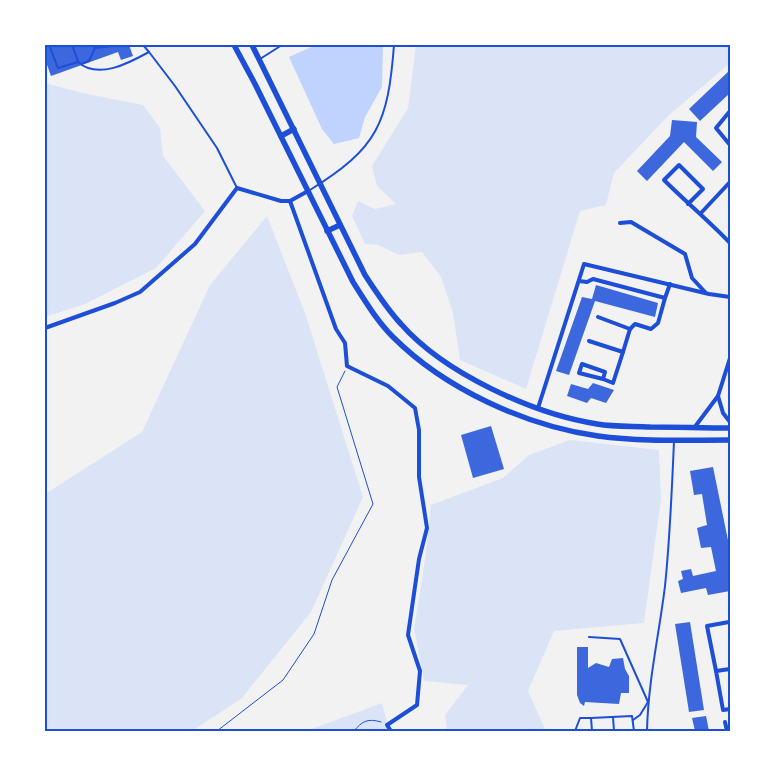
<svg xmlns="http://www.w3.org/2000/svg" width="775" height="776" viewBox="0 0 775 776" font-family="'PT Sans Narrow',sans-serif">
  <rect width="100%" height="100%" fill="#f2f2f2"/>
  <g fill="#dbe4f7">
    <polygon points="416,45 730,45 730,63 668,116 614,173 606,205 580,211 526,389 460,360 453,313 441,277 422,252 399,255 378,245 365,244 352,216 358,201 375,209 396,204 377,186 372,166 408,108"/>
    <polygon points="45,83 82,93 143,105 160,128 163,156 205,211 156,268 85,304 45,317"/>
    <polygon points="267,216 305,313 363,497 311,612 242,698 192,731 45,731 45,494 142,432 210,285"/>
    <polygon points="570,440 659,450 661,499 644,623 554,631 528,691 546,731 447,731 445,715 468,685 424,681 414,629 426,553 431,505 503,478 529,455"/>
    <polygon points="382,703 389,731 307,731 309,730"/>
  </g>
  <polygon fill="#bfd3fe" points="316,45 383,45 382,87 365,117 359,138 334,144 322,129 289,57"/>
  <g fill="#3d67dc">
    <polygon points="45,45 129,45 133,56 121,60 118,52 51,76 45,59"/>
    <polygon points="730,70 730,93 700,121 689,109"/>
    <polygon points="672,120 697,122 696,137 722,162 713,171 684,142 647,181 637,171 670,136"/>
    <polygon points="596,285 658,303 655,317 595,301 569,375 556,371 582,297 592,299"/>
    <polygon points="593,383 614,390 606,403 591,398 587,403 567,396 571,384 588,389"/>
    <polygon points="491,426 504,469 473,478 461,435"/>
    <polygon points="713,467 730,550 730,591 708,595 706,588 681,593 678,581 683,579 681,571 691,569 693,576 716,571 711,547 701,548 697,528 707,525 702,494 694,495 690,471"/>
    <polygon points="690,622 704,710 689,712 675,624"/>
    <polygon points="577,647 588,647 588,668 596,663 609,667 612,659 623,658 625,669 629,676 629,693 621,693 619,704 585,702 584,706 580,703 577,695"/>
    <polygon points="706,716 709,731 695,731 692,718"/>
  </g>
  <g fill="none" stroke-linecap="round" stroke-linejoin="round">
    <g stroke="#1d4ed8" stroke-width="1">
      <polyline points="217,731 283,680 314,634 332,580 373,504 337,387 345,371"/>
      <path d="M354 731C362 721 368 718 381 722"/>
    </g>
    <g stroke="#1d4ed8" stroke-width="2">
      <path d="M49 45 58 68 78 62C98 80 129 63 149 52L143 45"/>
      <polyline points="72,45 78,61"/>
      <polyline points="95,48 114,46"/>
      <polyline points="149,52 175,86 217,148 237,188"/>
      <polyline points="260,59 282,45"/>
      <polyline points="81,64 89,61 95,48 94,45"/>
      <path d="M310 190C378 148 388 123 394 45"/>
      <polyline points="589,637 620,639 648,702 640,715 633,720"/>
      <polyline points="613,717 614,731"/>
      <polyline points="591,718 632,716 634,731"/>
      <polyline points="575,731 580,718 591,718 592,731"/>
      <path d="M647 731C648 682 659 635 665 586 670 538 672 489 674 441"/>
    </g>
    <g stroke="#1d4ed8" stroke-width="4">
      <polyline points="730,111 716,128 730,145"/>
      <polyline points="308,191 290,201 336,329 345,343 347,366 388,386 415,408 419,430 419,477 427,528 419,559 408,635 420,671 417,705 387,725 391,731"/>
      <path d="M688 204 703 189 679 165 664 180C686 202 709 221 730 243"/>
      <polyline points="701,213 730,182"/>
      <polyline points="620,223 631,222 685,254 692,278 705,292"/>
      <polyline points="579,281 587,282 593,279 665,298 670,284"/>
      <polyline points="598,317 630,329 635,324 651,329 658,323 665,298"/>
      <polyline points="45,328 115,303 140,292 195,244 237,188 281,201 290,201"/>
      <polyline points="589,341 623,352 630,329"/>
      <polyline points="603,379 579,373 582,364 605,372 603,379 613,383 623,352"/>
      <polyline points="718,396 723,413 730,422"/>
      <polyline points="538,408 584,264 709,294 730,297"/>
      <polyline points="694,428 718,396 730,358"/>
      <polyline points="729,622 707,626 716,671 730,669"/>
      <polyline points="716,671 723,710 730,709"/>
      <polyline points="725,722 727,731"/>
    </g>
    <g stroke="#1d4ed8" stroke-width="5.5">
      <path d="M234 45 255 84 353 282C365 301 377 321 393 337 445 389 526 426 598 436 641 442 686 440 730 440"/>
      <path d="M252 45 365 275C376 292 387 309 401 324 444 373 533 414 597 424 615 427 633 426 650 427 677 427 703 428 730 428"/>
      <polyline points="281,136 294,129"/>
      <polyline points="327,231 340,225"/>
    </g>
  </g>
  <rect width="775" height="776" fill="none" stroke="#ffffff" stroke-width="92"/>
  <rect x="46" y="46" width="683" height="684" fill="none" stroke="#1d4ed8" stroke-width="2"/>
</svg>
